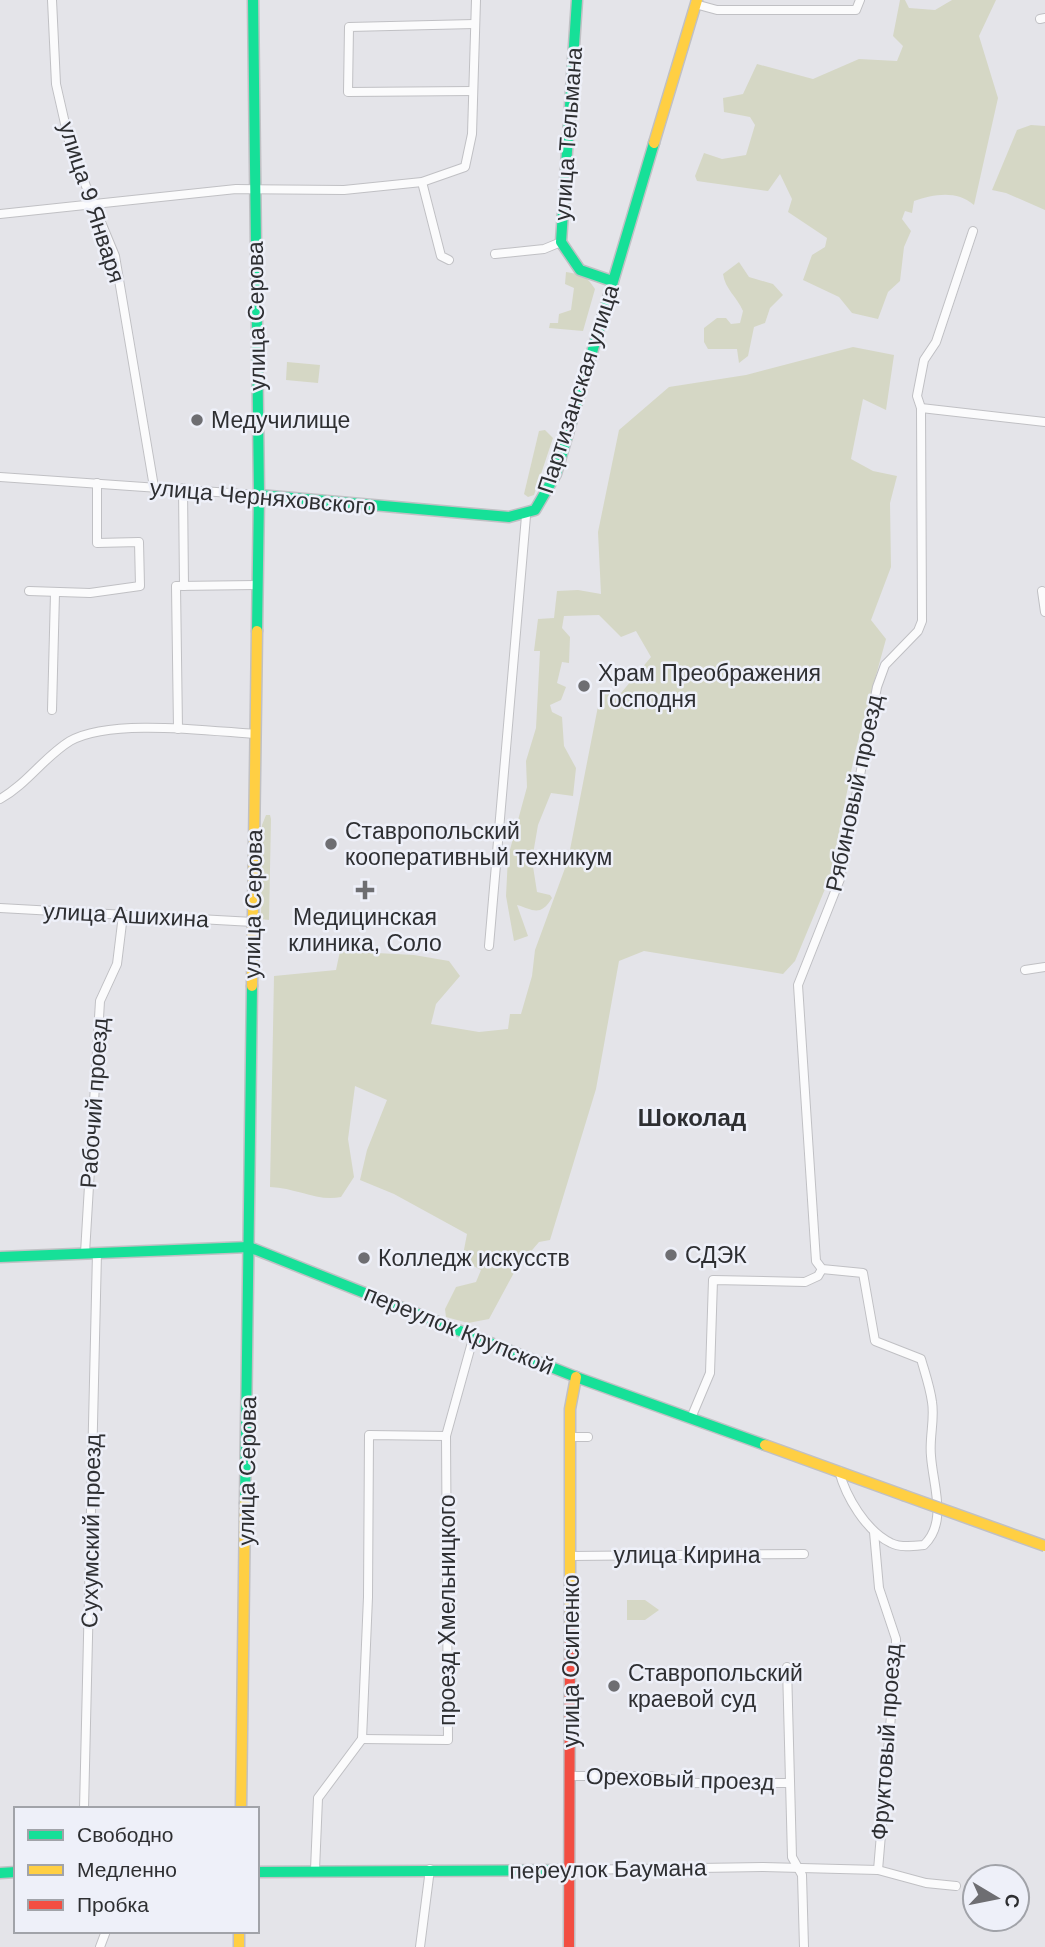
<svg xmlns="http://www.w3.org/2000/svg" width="1045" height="1947" viewBox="0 0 1045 1947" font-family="Arial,sans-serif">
  <rect width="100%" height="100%" fill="#e4e4e9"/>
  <g fill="#d5d7c5">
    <path d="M900 0H905L909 8 935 10 952 0H996L979 36 998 98 974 205C957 190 934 194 914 201L912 213 905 211 902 219 911 231 904 247 900 281 888 292 878 319 852 313 839 297 803 280 812 255 825 247 827 238 788 212 792 199 780 174 768 191 697 181 695 176 704 153 722 159 746 155 755 125 750 117 724 112 723 98 743 94 757 64 813 79 859 59 897 61 903 46 893 36Z"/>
    <polygon points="1031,125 1045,126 1045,210 1006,193 992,190 1017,130"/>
    <path d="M739 262 749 277 773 284 783 295 770 308 765 323 754 327 748 356 739 363 737 349H708L704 342V328L717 318H726L731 324 740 323 743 311C737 297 725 289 723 274Z"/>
    <path d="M566 272C583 275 585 274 595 289L583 331 549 328 550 323H558L559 314 571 310 574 288 565 284Z"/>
    <path d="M853 347 894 355 886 410 863 399 851 459 873 471 897 476 890 503 891 567 871 620 886 639 855 752 830 877 795 961 783 974 644 951 619 961 596 1089 550 1240 539 1242 516 1269 489 1319 468 1323 446 1317 445 1309 456 1287 476 1282 481 1270 462 1260 467 1234 394 1194 360 1180 367 1150 387 1100 355 1086 348 1139 354 1177 341 1197C318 1202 297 1188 270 1187L274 976 336 970 340 951 414 955 449 961 460 976 436 1004 431 1024 479 1032 508 1029 510 1014H521L532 976 535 950 568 860 600 696 607 692 621 693 651 657 636 631 621 637 599 615 564 616 562 628 570 637 569 663 562 662 557 683 566 687 561 700 550 705 552 712 562 717 564 746 576 768 573 796 551 793 538 825 532 860 537 892 550 895 552 898C540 918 532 909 517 905L528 936 514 941 506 896 508 857 527 787 526 761 536 728 540 651H534L538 619 554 618 557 591 578 590 601 594 598 532 619 430 669 387 746 375Z"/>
    <polygon points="287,362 320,365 318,383 286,380"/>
    <polygon points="545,430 553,438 534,495 528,497 524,494 539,431"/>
    <polygon points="266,815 270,815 271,819 269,920 261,919 262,825"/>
    <polygon points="627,1600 645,1600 659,1610 645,1620 627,1620"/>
  </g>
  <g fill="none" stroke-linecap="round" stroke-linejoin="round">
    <defs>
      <g id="street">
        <polyline points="52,0 56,84 71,150 115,256 154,487"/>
        <polyline points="695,4 717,10 856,10 860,0"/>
        <polyline points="1040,19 1045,18"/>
        <polyline points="473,91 348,92 349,27 474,24"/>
        <polyline points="422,182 441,256 449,260"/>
        <polyline points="0,214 236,189 344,190 422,182 465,167 472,134 476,0"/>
        <polyline points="495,254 544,249 561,242"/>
        <polyline points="921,408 1045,422"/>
        <polyline points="0,477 259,495"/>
        <polyline points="183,488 184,586"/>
        <polyline points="29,591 90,593 140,586 139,542 97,543 97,483"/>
        <polyline points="1042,591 1045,612"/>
        <polyline points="52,710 55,593"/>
        <polyline points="178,729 176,586 257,585"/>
        <path d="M0 799C27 784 44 757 70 741 110 718 209 731 256 734"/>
        <polyline points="0,908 253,922"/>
        <polyline points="489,946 526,516"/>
        <polyline points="1025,970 1045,967"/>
        <polyline points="85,1253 100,1001 117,964 123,915"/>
        <polyline points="691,1418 710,1373 713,1280 805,1282 818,1276 822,1269"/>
        <polyline points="570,1437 588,1437"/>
        <path d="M839 1471C846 1497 866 1531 891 1543 900 1548 914 1546 924 1545 948 1522 933 1486 931 1456 929 1438 935 1419 932 1402 930 1387 925 1373 921 1359L875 1341 863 1273 822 1269 816 1261 798 985 840 879 877 687 885 665 918 631 922 621 921 408 917 396 924 360 936 342 973 231"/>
        <polyline points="874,1532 879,1588 896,1639 896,1656 878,1870"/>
        <polyline points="570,1556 804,1554"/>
        <polyline points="787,1667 792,1857 802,1875 804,1947"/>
        <polyline points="362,1739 448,1740 446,1436"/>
        <polyline points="571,1776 653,1776 695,1783 790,1783"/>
        <polyline points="84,1809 97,1253"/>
        <polyline points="315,1870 318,1798 362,1739 368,1597 369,1435 446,1436 474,1335"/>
        <polyline points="569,1870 763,1867 878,1870 926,1883 956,1886"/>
        <polyline points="100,1947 106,1931"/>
        <polyline points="420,1947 430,1869"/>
      </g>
      <g id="fast">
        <polyline points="253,0 259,495 257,631"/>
        <polyline points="577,0 561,242 580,270 612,281"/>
        <polyline points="259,495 509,517 535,510 556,474 654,143"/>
        <polyline points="0,1257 249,1247 576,1377 765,1445"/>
        <polyline points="245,1503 252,986"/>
        <polyline points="257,1872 569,1870"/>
        <polyline points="0,1873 16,1872"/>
      </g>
      <g id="slow">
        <polyline points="654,143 697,0"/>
        <polyline points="252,986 257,631"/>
        <polyline points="765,1445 903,1495"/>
        <polyline points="570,1628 570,1409 576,1377"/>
        <polyline points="241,1809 245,1503"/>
        <polyline points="239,1931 239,1947"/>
      </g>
      <polyline id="jam" points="569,1947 570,1628"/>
    </defs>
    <use href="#street" stroke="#c0c0c4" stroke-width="10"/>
    <use href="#fast" stroke="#c0c0c4" stroke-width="13"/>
    <use href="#slow" stroke="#c0c0c4" stroke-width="13"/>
    <use href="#jam" stroke="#c0c0c4" stroke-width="13"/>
    <use href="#street" stroke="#fbfbfc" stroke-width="8"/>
    <use href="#fast" stroke="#16e098" stroke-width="10"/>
    <use href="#slow" stroke="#ffcf43" stroke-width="10"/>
    <use href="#jam" stroke="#f24e42" stroke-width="10"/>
    <defs>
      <polyline id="slow-bridge" points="903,1495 1045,1546"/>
    </defs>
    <use href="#slow-bridge" stroke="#c0c0c4" stroke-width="13" stroke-linecap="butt"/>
    <use href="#slow-bridge" stroke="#ffcf43" stroke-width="10"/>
  </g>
  <g fill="#6e6e72" stroke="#eef0f9" stroke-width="2.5">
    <circle cx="197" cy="420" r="7"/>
    <circle cx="584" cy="686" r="7"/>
    <circle cx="331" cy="844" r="7"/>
    <path d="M361.5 879.5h7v7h7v7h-7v7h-7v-7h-7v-7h7z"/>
    <circle cx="671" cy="1255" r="7"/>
    <circle cx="364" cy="1258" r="7"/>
    <circle cx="614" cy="1686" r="7"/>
  </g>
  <g text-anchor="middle" stroke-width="5" stroke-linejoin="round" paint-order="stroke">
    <g font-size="23" fill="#2e2f32" stroke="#eef0f9">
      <text transform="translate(568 134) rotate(-86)" y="8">улица Тельмана</text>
      <text transform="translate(92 202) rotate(72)" y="8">улица 9 Января</text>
      <text transform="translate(256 316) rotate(-91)" y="8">улица Серова</text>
      <text transform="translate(578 389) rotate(-72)" y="8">Партизанская улица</text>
      <text transform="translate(263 497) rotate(5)" y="8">улица Черняховского</text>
      <text transform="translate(854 793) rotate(-78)" y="8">Рябиновый проезд</text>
      <text transform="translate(253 904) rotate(-89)" y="8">улица Серова</text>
      <text transform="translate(126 915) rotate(3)" y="8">улица Ашихина</text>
      <text transform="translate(94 1103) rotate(-86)" y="8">Рабочий проезд</text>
      <text transform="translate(459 1330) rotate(22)" y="8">переулок Крупской</text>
      <text transform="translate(247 1471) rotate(-89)" y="8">улица Серова</text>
      <text transform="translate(91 1531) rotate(-89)" y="8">Сухумский проезд</text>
      <text x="687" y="1563">улица Кирина</text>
      <text transform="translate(447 1610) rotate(-90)" y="8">проезд Хмельницкого</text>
      <text transform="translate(571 1661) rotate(-90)" y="8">улица Осипенко</text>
      <text transform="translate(886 1742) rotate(-86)" y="8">Фруктовый проезд</text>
      <text transform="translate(680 1779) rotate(2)" y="8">Ореховый проезд</text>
      <text transform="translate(608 1869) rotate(-1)" y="8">переулок Баумана</text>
    </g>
    <g font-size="23" fill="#2e2f32" stroke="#eef0f9" text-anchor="start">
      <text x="211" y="428">Медучилище</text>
      <text x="598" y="681">Храм Преображения<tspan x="598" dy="26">Господня</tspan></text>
      <text x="345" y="839">Ставропольский<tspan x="345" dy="26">кооперативный техникум</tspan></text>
      <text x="365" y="925" text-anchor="middle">Медицинская<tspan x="365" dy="26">клиника, Соло</tspan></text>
      <text x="685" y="1263">СДЭК</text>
      <text x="378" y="1266">Колледж искусств</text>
      <text x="628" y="1681">Ставропольский<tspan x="628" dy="26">краевой суд</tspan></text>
    </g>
    <g font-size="24" font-weight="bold" fill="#2e2f32" stroke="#eef0f9">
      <text x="692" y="1126">Шоколад</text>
    </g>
  </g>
  <rect x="14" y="1807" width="245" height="126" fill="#eef0f9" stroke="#a1a3a9" stroke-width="2"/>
  <rect x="28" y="1830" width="35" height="10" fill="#16e098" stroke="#a1a3a9" stroke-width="2"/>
  <text x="77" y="1842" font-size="21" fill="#2e2f32">Свободно</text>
  <rect x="28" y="1865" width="35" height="10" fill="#ffcf43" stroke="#a1a3a9" stroke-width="2"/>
  <text x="77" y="1877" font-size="21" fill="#2e2f32">Медленно</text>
  <rect x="28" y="1900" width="35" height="10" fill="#f24e42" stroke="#a1a3a9" stroke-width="2"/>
  <text x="77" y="1912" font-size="21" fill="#2e2f32">Пробка</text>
  <g transform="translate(996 1898) rotate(100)"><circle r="33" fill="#eef0f9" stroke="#a1a3a9" stroke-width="2"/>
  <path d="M0-5L12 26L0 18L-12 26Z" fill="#6e6e72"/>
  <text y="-10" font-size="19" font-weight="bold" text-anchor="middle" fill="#2e2f32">С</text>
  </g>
</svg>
